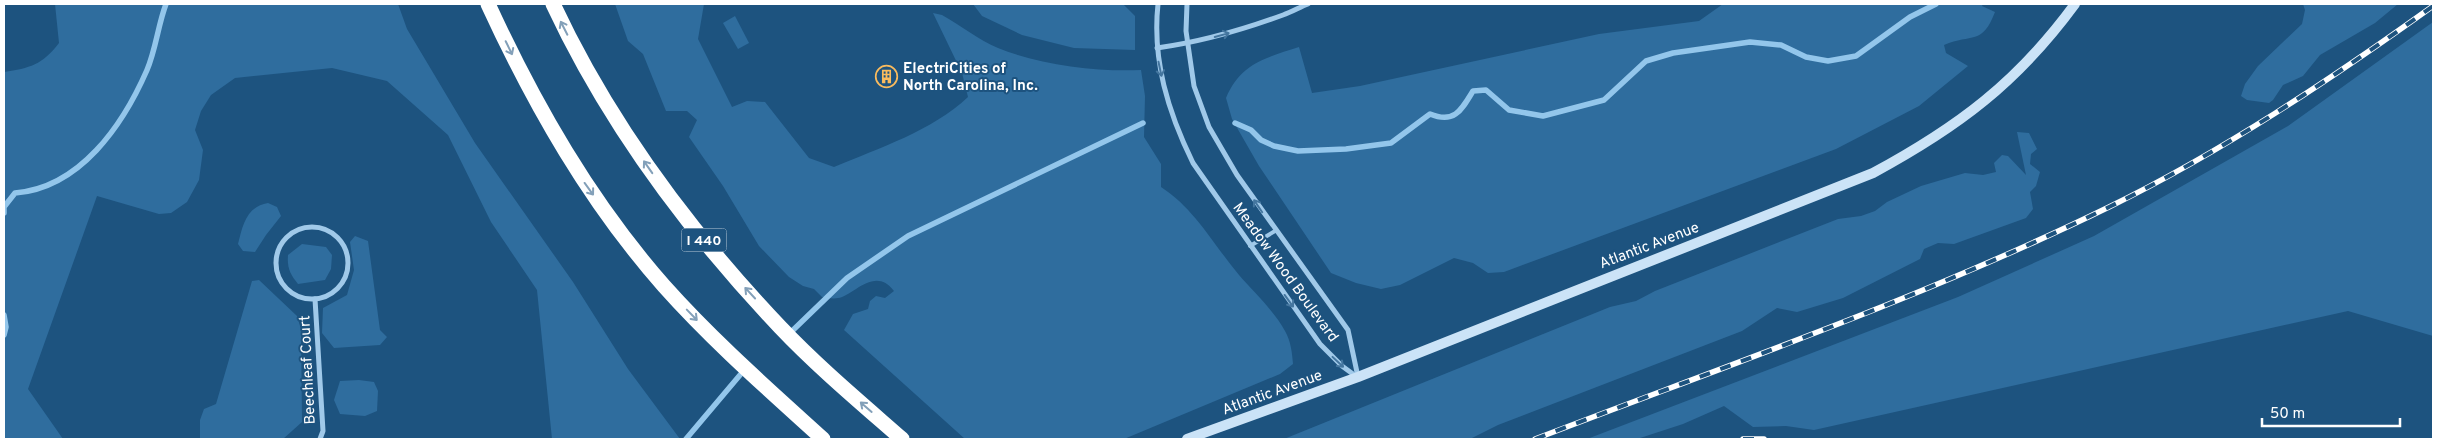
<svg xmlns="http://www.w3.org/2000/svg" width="2437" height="443" viewBox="0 0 2437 443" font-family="Overpass,sans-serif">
  <rect width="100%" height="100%" fill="#1d537f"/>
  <g fill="#2f6d9e">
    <path d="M55 4H398L407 29 475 143 573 282 628 369 680 439H552L537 290 491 222 448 135 387 81 332 68 235 78 211 95 201 111 195 130 203 150 199 180 187 202 171 213 159 214 97 196 28 389 63 439H4V72C30 68 42 65 59 43Z"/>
    <path d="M615 4H704L698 39 732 107 747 101 765 102 809 158 834 167C879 148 932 131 968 97L962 73 933 13 942 15C960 25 979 40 998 48 1040 65 1097 72 1141 70L1145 96 1144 137 1161 164V187C1195 209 1213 244 1239 275 1253 291 1275 312 1285 331 1291 342 1292 352 1293 364L1280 374 1124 439H965L844 330 853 314 868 309 870 301 876 296 885 298 894 291C875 265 853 296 838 298 833 299 827 298 822 297L814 289 803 286 789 277 759 246 723 186 689 137 697 120 687 111H666L643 54 628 41Z"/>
    <polygon points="973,4 1123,4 1135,16 1135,50 1074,48 1022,35 982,16"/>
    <path d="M1723 4H1983L1982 6 1995 12C1982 46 1972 33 1944 45L1946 53 1968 66 1919 106 1836 149 1504 272 1488 273 1473 263 1454 258 1400 285 1381 289 1356 283 1331 273 1259 166 1232 119 1226 98C1241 63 1265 58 1299 47L1312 93 1360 86 1599 34 1699 21Z"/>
    <polygon points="2303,4 2398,4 2375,23 2320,55 2303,76 2283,85 2273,100 2269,103 2247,100 2241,96 2245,84 2258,66 2302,24 2305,10"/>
    <polygon points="735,16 749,43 738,49 723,23"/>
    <polygon points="2433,22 2433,336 2348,311 1814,430 1786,426 1753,427 1724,406 1683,424 1637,439 1587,439 1958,297 2094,236 2288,126"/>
    <polygon points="2017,132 2029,133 2037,149 2031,154 2030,164 2040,172 2036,186 2030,192 2033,209 2026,218 1954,244 1938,243 1924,249 1920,259 1843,298 1797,312 1777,308 1742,331 1498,425 1470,439 1284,439 1610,307 1636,301 1655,291 1838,219 1861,216 1875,211 1887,202 1921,186 1965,173 1983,175 1996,172 1994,163 2002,155 2008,156 2026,175"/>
    <path d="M268 203 277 207 281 216 266 235 255 252 243 251 238 244C243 225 246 207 268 203Z"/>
    <polygon points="355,236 368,241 380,330 387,337 380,345 334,348 322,333 323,308 347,295 354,270 350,242"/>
    <path d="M302 244 326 247 332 255 331 269 325 280 298 284C290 274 287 268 288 255Z"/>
    <polygon points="259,280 297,316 301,329 302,422 283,439 200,439 200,420 204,409 216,404 252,281"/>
    <polygon points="359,380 374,382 378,391 377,411 365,416 340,414 334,400 340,381"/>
  </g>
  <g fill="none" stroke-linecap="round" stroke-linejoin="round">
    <g stroke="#93c6eb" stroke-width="5.5">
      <path d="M1235 123 1251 130 1261 140 1274 146 1298 151 1346 149 1391 143 1430 114C1454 124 1461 111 1473 91L1486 90 1509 110 1543 116 1604 100 1646 61 1673 53 1750 42 1781 45 1806 57 1828 61 1856 56 1910 17 1936 4"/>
      <path d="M4 213V207L15 193C80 188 123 125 147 70 156 49 158 25 166 4"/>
      <polyline points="4,315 6,327 4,335"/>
      <polyline points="790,333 847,278 908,236 1143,123"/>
      <polyline points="686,439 740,375"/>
    </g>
    <polyline stroke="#a0c9e9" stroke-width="4" points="1250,246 1275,231"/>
    <g stroke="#a0c9e9" stroke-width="5">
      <path d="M1158 4C1152 60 1168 112 1193 163L1320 344 1342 366 1357 377"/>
      <polyline points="1187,4 1186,31 1194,86 1209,127 1237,175 1348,330 1358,377"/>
      <path d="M1157 48C1201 42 1242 30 1283 15 1292 12 1300 7 1308 4"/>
      <circle cx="312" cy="263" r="36"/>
      <polyline points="315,299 323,431 320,439"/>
    </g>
    <path stroke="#cbe3f7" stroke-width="10" d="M1187 439 1358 377 1873 173C1958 127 2017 83 2075 4"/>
    <g stroke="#fff" stroke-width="15">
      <path d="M488 4C535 106 590 202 664 286 713 341 769 390 823 439"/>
      <path d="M553 4C609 124 689 231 780 327 818 367 861 403 902 439"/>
    </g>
    <defs>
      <g id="rail">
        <path d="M1535 439C1728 365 1923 298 2109 207 2223 151 2330 80 2433 6"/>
        <polyline points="1743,439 1764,439"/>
      </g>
    </defs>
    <use href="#rail" stroke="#fff" stroke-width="5.5"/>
    <use href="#rail" stroke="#1d537f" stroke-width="4" stroke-dasharray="11" stroke-linecap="butt"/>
  </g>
  <defs><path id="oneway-shaft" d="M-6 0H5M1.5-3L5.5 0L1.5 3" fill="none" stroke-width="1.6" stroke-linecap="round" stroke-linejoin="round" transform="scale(1.25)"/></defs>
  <g stroke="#83a0b9">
    <use href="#oneway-shaft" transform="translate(564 28) rotate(-117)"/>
    <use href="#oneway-shaft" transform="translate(509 48) rotate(64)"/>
    <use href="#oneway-shaft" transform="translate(648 167) rotate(-125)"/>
    <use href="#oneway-shaft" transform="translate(589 189) rotate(54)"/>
    <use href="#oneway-shaft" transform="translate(750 293) rotate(-133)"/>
    <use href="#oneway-shaft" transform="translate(692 315) rotate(46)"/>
    <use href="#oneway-shaft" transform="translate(866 407) rotate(-139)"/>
  </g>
  <g stroke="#44769f">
    <use href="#oneway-shaft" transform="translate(1222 35) rotate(-15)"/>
    <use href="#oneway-shaft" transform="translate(1160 69) rotate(78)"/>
    <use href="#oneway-shaft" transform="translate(1258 206) rotate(-124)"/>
    <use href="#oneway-shaft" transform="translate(1289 301) rotate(54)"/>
    <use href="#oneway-shaft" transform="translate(1338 362) rotate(43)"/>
  </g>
  <defs>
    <symbol id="building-ring" viewBox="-11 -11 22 22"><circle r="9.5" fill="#1d537f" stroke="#f9bb5e" stroke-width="1.5"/><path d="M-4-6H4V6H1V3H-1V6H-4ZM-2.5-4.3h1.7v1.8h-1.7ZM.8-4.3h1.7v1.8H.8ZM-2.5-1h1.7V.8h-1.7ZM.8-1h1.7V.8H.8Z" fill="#f9bb5e"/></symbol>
  </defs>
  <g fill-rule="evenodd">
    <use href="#building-ring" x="874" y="64" width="25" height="25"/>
  </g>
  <g text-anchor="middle" stroke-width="4" stroke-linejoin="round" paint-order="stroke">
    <rect fill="#1d537f" stroke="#bbcbd9" stroke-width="1" x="681.5" y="228.5" width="45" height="23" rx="4"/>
    <g font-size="14" font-weight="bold" fill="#fff">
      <text x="704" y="245">I 440</text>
    </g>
    <g font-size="15" font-weight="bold" fill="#fff" stroke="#1d537f" text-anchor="start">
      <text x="903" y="73">ElectriCities of<tspan x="903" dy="17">North Carolina, Inc.</tspan></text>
    </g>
    <g font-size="15" fill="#fff" stroke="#1d537f">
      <text transform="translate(1649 245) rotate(-21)" y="5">Atlantic Avenue</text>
      <text transform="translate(1286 272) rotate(54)" y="5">Meadow Wood Boulevard</text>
      <text transform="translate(307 370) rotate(-93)" y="5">Beechleaf Court</text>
      <text transform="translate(1272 392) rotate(-20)" y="5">Atlantic Avenue</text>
    </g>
  </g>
  <rect width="2437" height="443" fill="none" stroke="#ffffff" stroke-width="10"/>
  <path d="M2262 418v8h138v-8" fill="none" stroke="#ffffff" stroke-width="2.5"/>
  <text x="2270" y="418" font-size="15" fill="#ffffff" stroke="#1d537f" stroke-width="4" paint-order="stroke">50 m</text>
</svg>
